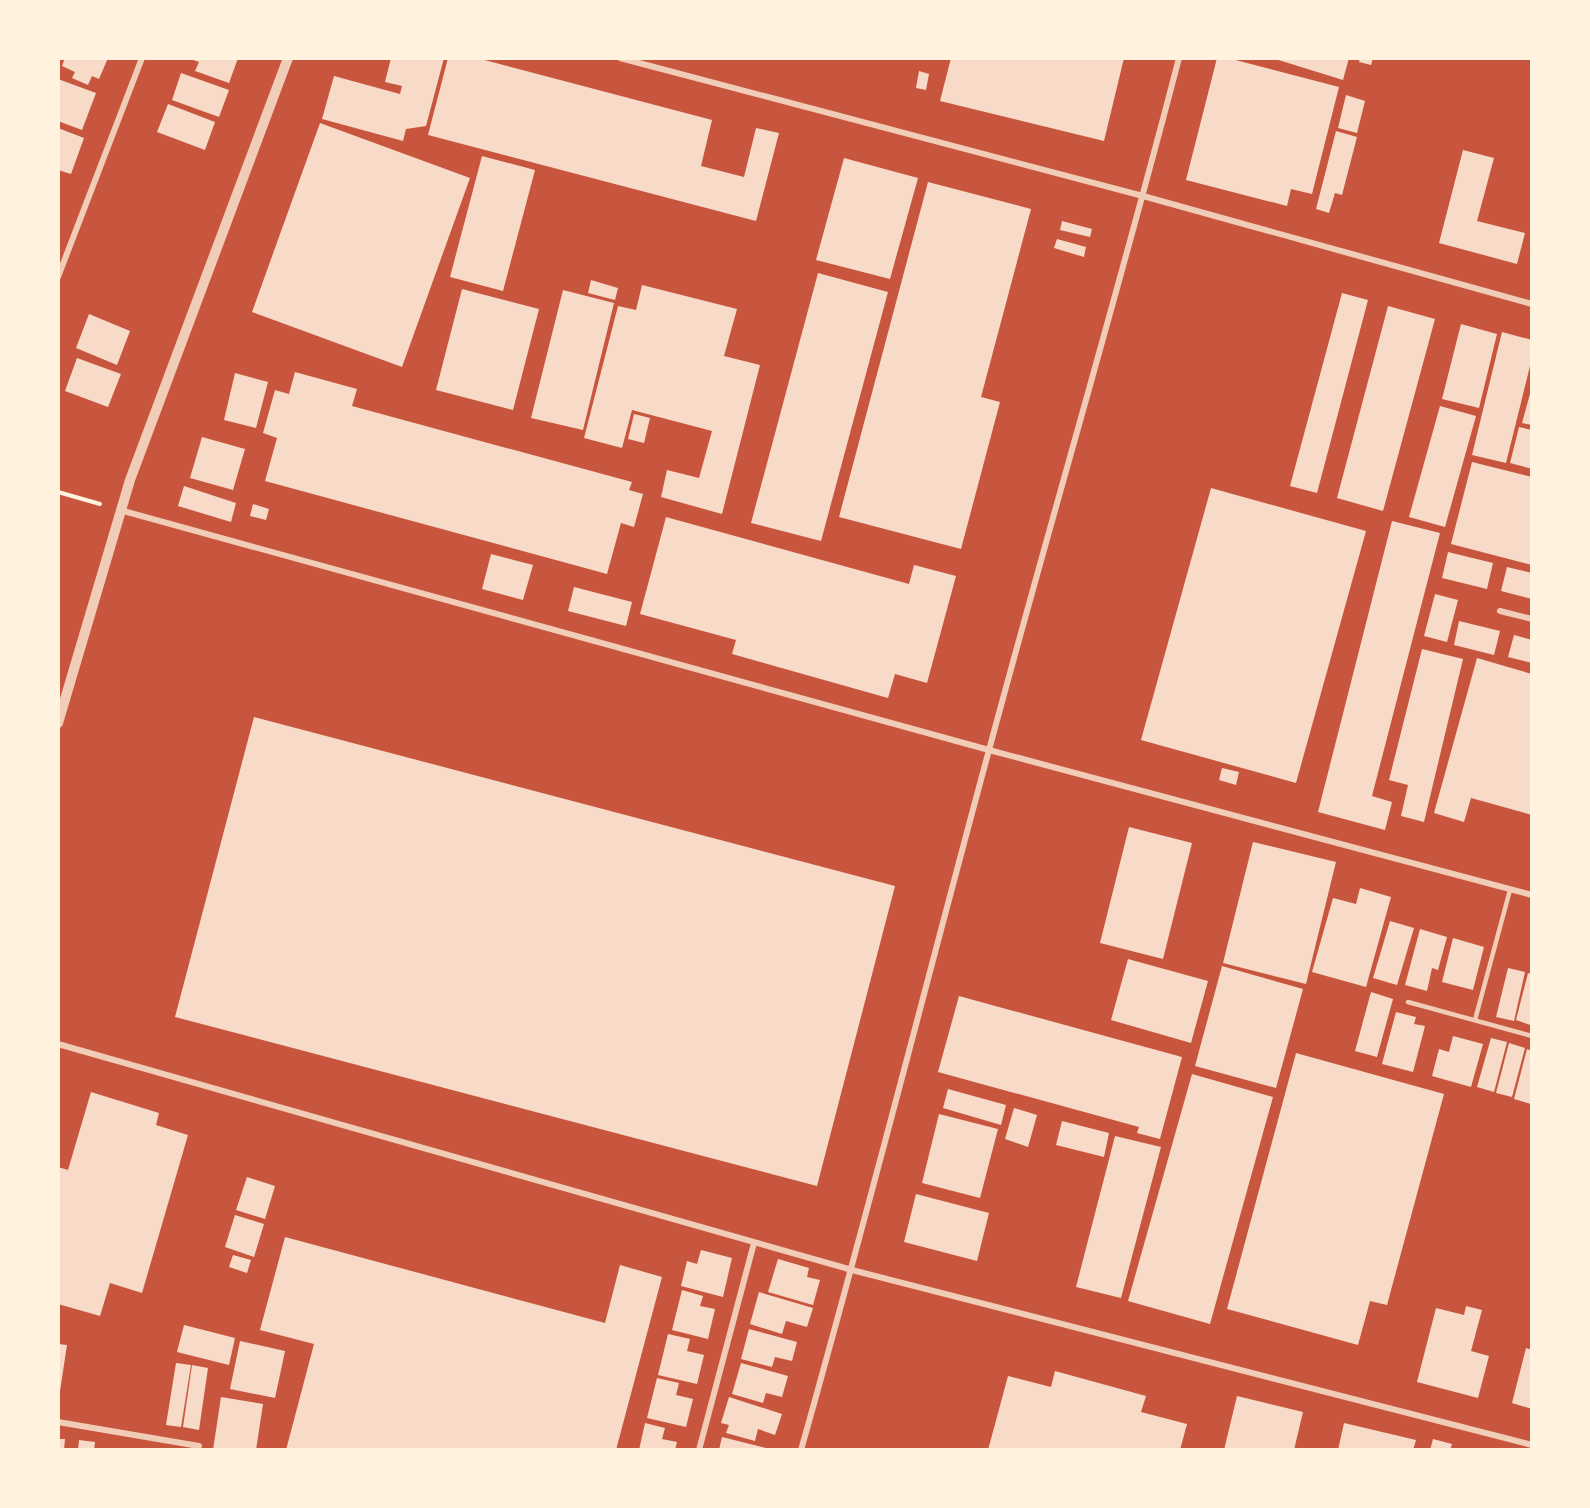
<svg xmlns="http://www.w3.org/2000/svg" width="1590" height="1508" viewBox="0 0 1590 1508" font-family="'Varela Round',sans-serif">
  <rect width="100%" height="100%" fill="#c8553d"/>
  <g fill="#f7dbc8">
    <polygon points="65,58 108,58 99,79 92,76 88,85 72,78 75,72 62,66"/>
    <polygon points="238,58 229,83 195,71 199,62 190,59"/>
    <polygon points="391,58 444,58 426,126 406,129 403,141 322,119 334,76 400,94 402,86 385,82"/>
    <polygon points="448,58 477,58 712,120 701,166 744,177 756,128 779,133 756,221 428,135"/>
    <polygon points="951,58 1124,58 1104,141 940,101"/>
    <polygon points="1217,58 1228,58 1339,87 1312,194 1291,189 1287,206 1186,180"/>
    <polygon points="1272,58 1349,58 1343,80"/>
    <polygon points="1360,58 1373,58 1371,65 1359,62"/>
    <polygon points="919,71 929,74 926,90 916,88"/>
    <polygon points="181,73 229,90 219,117 172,100"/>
    <polygon points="58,79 96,93 82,130 58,121"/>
    <polygon points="1346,95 1365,101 1357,133 1338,128"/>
    <polygon points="168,104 215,122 205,150 157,132"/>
    <polygon points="320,123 470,178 402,367 252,312"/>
    <polygon points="58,128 84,138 71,174 58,170"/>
    <polygon points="1336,131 1357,137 1342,195 1335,193 1329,213 1316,209"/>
    <polygon points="1463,150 1494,158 1477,221 1525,233 1517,264 1439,243"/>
    <polygon points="482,156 535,170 503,291 450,277"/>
    <polygon points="844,158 918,178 890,279 816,260"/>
    <polygon points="928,182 1031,209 981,397 1000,402 961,549 839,517"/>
    <polygon points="1062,221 1092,229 1090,237 1060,230"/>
    <polygon points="1057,239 1086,247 1084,257 1054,248"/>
    <polygon points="818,273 888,292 821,541 751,523"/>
    <polygon points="591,280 618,288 615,300 588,293"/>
    <polygon points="642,285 737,309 724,356 760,365 722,514 661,497 667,470 699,478 712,431 632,410 622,448 584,438 618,306 636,310"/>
    <polygon points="462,289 539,309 513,410 436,390"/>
    <polygon points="563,290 614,303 583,430 531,418"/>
    <polygon points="1342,293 1368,300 1317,493 1290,486"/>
    <polygon points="1388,306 1435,319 1383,511 1337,498"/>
    <polygon points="89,314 130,331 117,365 76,348"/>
    <polygon points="1461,324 1497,334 1479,408 1442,399"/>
    <polygon points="1502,332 1532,340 1532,358 1506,463 1472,455"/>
    <polygon points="77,358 121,374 108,407 65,391"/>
    <polygon points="295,372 357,389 352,406 632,482 629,490 643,494 634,527 621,523 607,574 265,481 277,438 263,433 275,390 289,394"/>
    <polygon points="235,373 268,382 256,428 224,420"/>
    <polygon points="1531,390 1532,390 1532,425 1522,423"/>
    <polygon points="1440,406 1476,416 1445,527 1409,517"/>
    <polygon points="634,414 650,418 644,443 628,439"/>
    <polygon points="1519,427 1532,430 1532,469 1510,463"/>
    <polygon points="202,437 245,449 233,490 190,478"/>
    <polygon points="1472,462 1532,477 1532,565 1451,544"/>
    <polygon points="184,486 236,503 231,522 178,506"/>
    <polygon points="1211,488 1366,531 1296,783 1141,740"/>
    <polygon points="253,504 269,509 266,520 250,516"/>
    <polygon points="666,517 909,584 914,565 956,576 927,683 895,674 888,698 732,654 736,640 640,614"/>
    <polygon points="1392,521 1440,533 1372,796 1392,802 1385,830 1318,812"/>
    <polygon points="1448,552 1493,563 1487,589 1442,578"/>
    <polygon points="491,554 533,565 523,600 482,589"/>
    <polygon points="1507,567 1532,573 1532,599 1501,591"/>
    <polygon points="574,587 632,602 626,626 568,611"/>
    <polygon points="1435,594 1458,600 1447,642 1424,636"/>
    <polygon points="1459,621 1500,631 1494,655 1454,645"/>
    <polygon points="1514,635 1532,640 1532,663 1508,657"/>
    <polygon points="1422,649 1463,659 1424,822 1401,816 1408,785 1389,780"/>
    <polygon points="1477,658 1532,674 1532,815 1471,798 1464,822 1434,813"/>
    <polygon points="254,717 895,886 817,1186 175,1017"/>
    <polygon points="1222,768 1239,772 1236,785 1219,780"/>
    <polygon points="1129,827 1192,843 1163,959 1100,943"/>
    <polygon points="1253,842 1336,862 1306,984 1223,963"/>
    <polygon points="1360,888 1391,897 1366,987 1312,972 1333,898 1356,904"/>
    <polygon points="1390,921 1414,928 1397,985 1373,978"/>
    <polygon points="1420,929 1447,937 1438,970 1432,968 1427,991 1405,985"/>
    <polygon points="1453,938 1484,947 1473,990 1442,982"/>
    <polygon points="1128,959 1208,981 1191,1043 1111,1020"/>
    <polygon points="1222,966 1303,989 1276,1088 1195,1066"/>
    <polygon points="1508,968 1525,972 1514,1021 1496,1017"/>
    <polygon points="1528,973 1532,974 1530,1025 1516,1020"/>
    <polygon points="1371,992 1393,999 1377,1057 1355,1051"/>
    <polygon points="959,996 1182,1057 1160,1139 1137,1133 1139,1127 938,1072"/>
    <polygon points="1396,1012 1416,1017 1414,1024 1425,1026 1413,1072 1382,1064"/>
    <polygon points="1453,1036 1483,1044 1471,1087 1432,1076 1439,1049 1449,1052"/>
    <polygon points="1491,1038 1507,1042 1494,1092 1477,1087"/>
    <polygon points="1509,1043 1525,1048 1512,1097 1496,1093"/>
    <polygon points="1527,1049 1532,1051 1531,1104 1514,1099"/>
    <polygon points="1296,1053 1444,1094 1387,1305 1370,1301 1358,1345 1227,1309"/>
    <polygon points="1192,1074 1273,1097 1210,1324 1128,1301"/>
    <polygon points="948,1089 1006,1105 1001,1125 943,1108"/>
    <polygon points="91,1092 159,1113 156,1125 188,1135 142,1293 110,1283 100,1316 58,1304 58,1167 68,1170"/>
    <polygon points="1014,1108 1037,1115 1028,1147 1005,1139"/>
    <polygon points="939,1114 998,1129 980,1198 922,1183"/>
    <polygon points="1062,1121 1109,1133 1104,1157 1056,1145"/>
    <polygon points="1115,1136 1161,1147 1121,1298 1076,1287"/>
    <polygon points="247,1177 275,1186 265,1219 236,1210"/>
    <polygon points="916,1194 989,1213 977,1261 904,1242"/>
    <polygon points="235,1215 264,1224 254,1257 225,1247"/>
    <polygon points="285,1237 605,1323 620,1265 662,1277 616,1450 286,1450 314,1344 260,1330"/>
    <polygon points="701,1250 732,1258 723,1297 681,1286 687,1261 697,1264"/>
    <polygon points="233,1255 251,1260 247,1273 229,1267"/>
    <polygon points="778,1259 809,1268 807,1277 820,1280 813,1305 768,1292"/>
    <polygon points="682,1290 703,1296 700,1306 715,1309 708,1339 672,1330"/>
    <polygon points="759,1292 813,1308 807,1327 786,1321 782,1334 750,1324"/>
    <polygon points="1466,1306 1482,1310 1471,1351 1489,1356 1478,1398 1417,1382 1436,1308 1464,1315"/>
    <polygon points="184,1325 235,1338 229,1365 177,1352"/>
    <polygon points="749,1329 797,1342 792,1361 775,1357 772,1367 741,1359"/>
    <polygon points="668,1334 690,1339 687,1351 704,1355 697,1384 658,1375"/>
    <polygon points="240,1341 285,1351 275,1398 230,1389"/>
    <polygon points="58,1344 67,1345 60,1391 58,1391"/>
    <polygon points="1526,1348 1532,1350 1532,1409 1512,1403"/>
    <polygon points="176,1363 191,1365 181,1427 166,1425"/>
    <polygon points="741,1363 788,1376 782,1397 766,1393 763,1403 732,1394"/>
    <polygon points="192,1365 208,1368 199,1430 183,1427"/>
    <polygon points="1055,1371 1146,1396 1141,1412 1187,1424 1180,1450 988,1450 1008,1376 1051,1387"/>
    <polygon points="657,1378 679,1383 676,1395 693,1399 686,1427 647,1418"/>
    <polygon points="1237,1396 1303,1412 1294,1450 1224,1450"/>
    <polygon points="221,1397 263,1404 256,1450 213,1450"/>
    <polygon points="729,1397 782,1414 775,1435 758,1429 755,1441 726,1433 729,1425 721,1423"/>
    <polygon points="645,1423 665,1428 662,1439 677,1442 675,1450 639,1450"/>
    <polygon points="1344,1423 1416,1440 1413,1450 1338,1450"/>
    <polygon points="722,1437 770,1449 770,1450 719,1450"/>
    <polygon points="58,1439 65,1439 64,1450 58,1450"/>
    <polygon points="1433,1439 1452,1444 1450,1450 1430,1450"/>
    <polygon points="79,1440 95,1442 94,1450 78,1450"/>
  </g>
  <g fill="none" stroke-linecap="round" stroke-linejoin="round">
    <polyline stroke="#fff3e0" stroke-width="4" points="58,492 100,504"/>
    <g stroke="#f1ccb7" stroke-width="4.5">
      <polyline points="1408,1002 1532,1036"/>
      <polyline points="1475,1020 1510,890"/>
    </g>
    <g stroke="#f1ccb7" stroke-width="6">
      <polyline points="620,58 1143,196 1532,304"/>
      <polyline points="58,277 142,58"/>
      <polyline points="120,510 989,750 1532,895"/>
      <polyline points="1500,611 1532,619"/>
      <polyline points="58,1044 852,1270 1532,1445"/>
      <polyline points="58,1422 199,1446"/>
      <polyline points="699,1450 754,1243"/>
      <path d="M801 1450C867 1217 926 983 989 750 1051 519 1119 290 1179 58"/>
    </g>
    <polyline stroke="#f1ccb7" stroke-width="10" points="58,723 130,480 288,58"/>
  </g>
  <rect width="1590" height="1508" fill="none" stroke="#fff3e0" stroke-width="120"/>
</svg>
